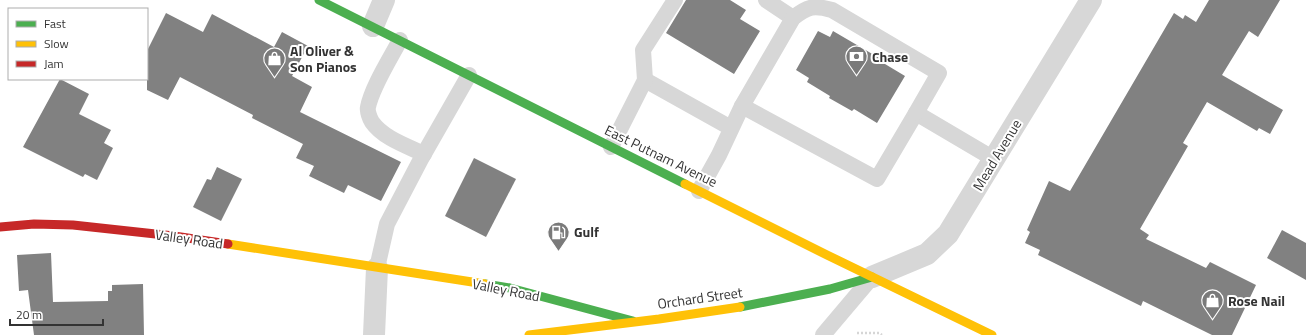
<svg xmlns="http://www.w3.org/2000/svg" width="1306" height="335" viewBox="0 0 1306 335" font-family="'Titillium Web',sans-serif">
  <rect width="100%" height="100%" fill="#fff"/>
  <g fill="#818181">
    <polygon points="686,0 730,0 746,10 740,19 760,31 734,74 666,33"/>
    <polygon points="1209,0 1280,0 1258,37 1249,31 1222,75 1283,110 1270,134 1259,128 1257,131 1207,102 1183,143 1188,146 1140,229 1149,235 1146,239 1204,267 1206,268 1210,262 1256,285 1232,335 1212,335 1143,301 1141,306 1038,255 1040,250 1025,243 1030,232 1027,230 1049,181 1070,191 1174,13 1183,19 1185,15 1196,22"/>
    <polygon points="166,13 203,32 212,14 274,47 282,32 308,46 292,76 312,87 300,112 401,162 381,201 348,185 344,193 309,176 314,166 296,158 303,144 252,118 253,115 180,77 168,100 147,90 147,51"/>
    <polygon points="818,31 830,37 833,31 886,62 885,64 905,76 877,123 854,109 852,111 829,98 830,96 807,82 809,78 796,70"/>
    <polygon points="60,79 89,94 79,114 111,130 104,143 113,148 97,180 85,174 83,177 23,147"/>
    <polygon points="474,158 516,179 486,237 445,216"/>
    <polygon points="217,167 242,179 221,221 193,207 207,179 211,180"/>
    <polygon points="1282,230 1306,243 1306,280 1267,258"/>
    <polygon points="51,253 53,302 108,301 108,291 112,291 112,285 143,284 144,335 34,335 28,290 19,291 17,255"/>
  </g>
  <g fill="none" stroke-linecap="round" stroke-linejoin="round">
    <polyline stroke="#d6d6d6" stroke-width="2.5" stroke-dasharray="2 2" stroke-linecap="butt" points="857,333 879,333 882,335"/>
    <g stroke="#d7d7d7" stroke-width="16">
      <polyline points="766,0 793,18"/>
      <path d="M400 40C390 59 372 87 368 107 367 111 370 119 372 122 383 138 407 146 424 154"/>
      <polyline points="645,80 731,128"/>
      <polyline points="742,106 877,179 916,113 994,159"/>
      <polyline points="611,147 645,80 643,50 675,0"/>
      <path d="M699 191 719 155 742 106 793 18C808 6 814 5 832 10L939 73 916 113"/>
      <polyline points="377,268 387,224 421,159 469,75"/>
      <polyline points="823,335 872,277"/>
    </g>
    <g stroke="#d7d7d7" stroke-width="22">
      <polyline points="373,26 384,0"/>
      <polyline points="872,277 927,254 948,234 1091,0"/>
      <polyline points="374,335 377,268"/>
    </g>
    <g stroke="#4caf50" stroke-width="9">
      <polyline points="319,0 685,184"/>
      <polyline points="485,284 510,288 633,321"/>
      <polyline points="740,307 830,289 872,277"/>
    </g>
    <g stroke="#ffc107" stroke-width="9">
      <polyline points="685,184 827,255 992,335"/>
      <polyline points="228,244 485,284"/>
      <polyline points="529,335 659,319 740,307"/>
    </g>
    <polyline stroke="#c62828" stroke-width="9" points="0,227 34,224 73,225 174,236 228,244"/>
  </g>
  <defs>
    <symbol id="bank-pin" viewBox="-11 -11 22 30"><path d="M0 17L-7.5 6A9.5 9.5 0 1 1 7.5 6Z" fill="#7a7a7a" stroke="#fff"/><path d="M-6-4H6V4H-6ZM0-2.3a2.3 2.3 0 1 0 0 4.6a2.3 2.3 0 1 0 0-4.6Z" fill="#fff"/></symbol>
    <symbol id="shop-pin" viewBox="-11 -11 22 30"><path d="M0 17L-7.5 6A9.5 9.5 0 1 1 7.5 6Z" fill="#7a7a7a" stroke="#fff"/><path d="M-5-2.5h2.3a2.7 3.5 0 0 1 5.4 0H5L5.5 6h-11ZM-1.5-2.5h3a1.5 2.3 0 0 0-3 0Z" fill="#fff"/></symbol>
    <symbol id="fuel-pin" viewBox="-11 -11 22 30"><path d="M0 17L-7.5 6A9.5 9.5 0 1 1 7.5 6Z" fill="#7a7a7a" stroke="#fff"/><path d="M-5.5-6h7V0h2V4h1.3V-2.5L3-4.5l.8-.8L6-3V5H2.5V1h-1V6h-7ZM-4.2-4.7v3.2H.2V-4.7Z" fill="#fff"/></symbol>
  </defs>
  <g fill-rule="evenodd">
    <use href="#bank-pin" x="844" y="44" width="25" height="34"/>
    <use href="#shop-pin" x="262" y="46" width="25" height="34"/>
    <use href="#fuel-pin" x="546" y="220" width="25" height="34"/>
    <use href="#shop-pin" x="1200" y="288" width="25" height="34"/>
  </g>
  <g text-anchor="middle" stroke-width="4" stroke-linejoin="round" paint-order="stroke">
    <g font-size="14" font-weight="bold" fill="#333" stroke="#fff" text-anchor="start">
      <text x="290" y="56">Al Oliver &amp;<tspan x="290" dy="16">Son Pianos</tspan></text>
      <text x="872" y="62">Chase</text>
      <text x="574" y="237">Gulf</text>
      <text x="1228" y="306">Rose Nail</text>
    </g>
    <g font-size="14" fill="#333" stroke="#fff">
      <text transform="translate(997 155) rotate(-59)" y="5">Mead Avenue</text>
      <text transform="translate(661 156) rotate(26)" y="5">East Putnam Avenue</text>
      <text transform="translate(189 239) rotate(8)" y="5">Valley Road</text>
      <text transform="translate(506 290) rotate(11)" y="5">Valley Road</text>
      <text transform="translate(700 298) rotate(-8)" y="5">Orchard Street</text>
    </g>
  </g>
  <rect x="8" y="8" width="140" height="72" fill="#ffffff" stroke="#adadad"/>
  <rect x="16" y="21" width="20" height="6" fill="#4caf50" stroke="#adadad"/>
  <text x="44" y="28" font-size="12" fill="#333333">Fast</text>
  <rect x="16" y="41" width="20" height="6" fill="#ffc107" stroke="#adadad"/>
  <text x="44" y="48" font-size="12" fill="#333333">Slow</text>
  <rect x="16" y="61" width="20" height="6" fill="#c62828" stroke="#adadad"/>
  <text x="44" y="68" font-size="12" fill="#333333">Jam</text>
  <path d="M10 319v6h93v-6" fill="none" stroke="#333333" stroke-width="2"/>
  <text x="16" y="319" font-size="12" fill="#333333" stroke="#ffffff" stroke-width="3" paint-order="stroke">20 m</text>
</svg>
